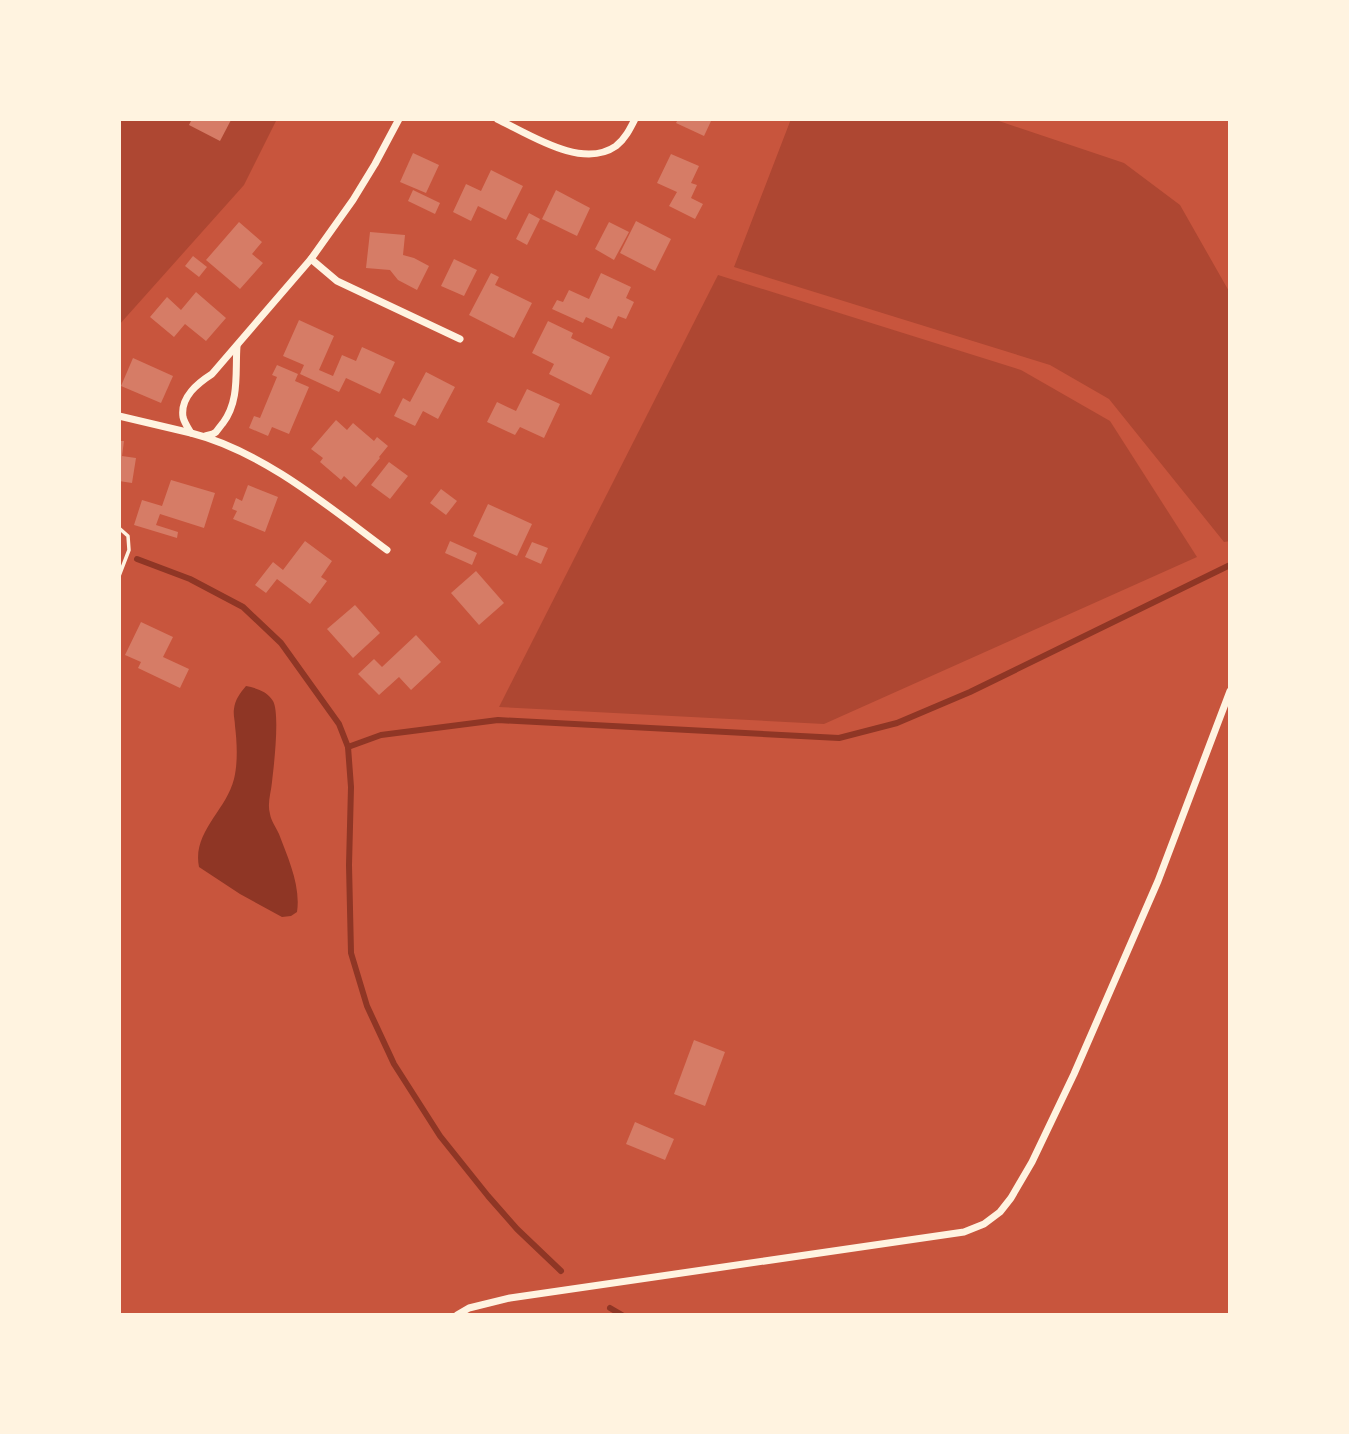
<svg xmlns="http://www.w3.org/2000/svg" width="1349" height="1434" viewBox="0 0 1349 1434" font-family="'Source Sans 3',sans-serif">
  <rect width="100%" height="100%" fill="#c8553d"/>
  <g fill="#ae4732">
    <polygon points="119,119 277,119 244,185 119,325"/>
    <polygon points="791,119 993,119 1124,163 1180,205 1230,293 1230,541 1224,542 1109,399 1050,365 734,267"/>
    <polygon points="718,275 1021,370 1110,421 1197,557 824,724 499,707"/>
  </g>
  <path fill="#8f3625" d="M246 686C256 688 267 691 273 701 280 713 274 765 272 782 271 793 267 803 270 814 271 821 276 827 279 834 288 858 301 886 297 912L291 916 282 917 240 894 199 867C192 832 226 811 234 779 238 763 237 742 235 726 235 721 233 714 234 709 235 700 240 693 246 686Z"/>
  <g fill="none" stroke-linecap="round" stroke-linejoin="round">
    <g stroke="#8f3625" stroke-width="6">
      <polyline points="137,559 190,579 243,607 281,643 339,724 348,747 351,787 349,865 351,953 367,1006 394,1064 440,1136 488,1196 517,1229 561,1271"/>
      <polyline points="348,747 381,735 498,720 839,738 897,723 970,692 1230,565"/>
      <polyline points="610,1308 622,1315"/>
    </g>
  </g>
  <g fill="#d67c66">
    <polygon points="192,119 230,119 231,120 220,141 189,125"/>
    <polygon points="678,119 712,119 704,136 676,123"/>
    <polygon points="413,153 439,165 426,193 400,182"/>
    <polygon points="671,154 699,166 691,183 697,185 691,198 703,204 695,219 669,206 677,192 657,183"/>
    <polygon points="491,170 523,186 506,220 478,206 471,221 453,212 466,184 481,191"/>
    <polygon points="413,190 440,203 435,214 408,201"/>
    <polygon points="556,190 590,208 577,236 542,219"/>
    <polygon points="529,213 540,219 527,245 516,239"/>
    <polygon points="636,221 671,239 655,271 620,253"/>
    <polygon points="239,222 262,242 252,254 263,263 240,289 206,260"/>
    <polygon points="609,222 629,232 614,260 595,249"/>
    <polygon points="370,232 405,235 403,255 414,258 429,266 417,290 398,280 390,270 366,268"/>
    <polygon points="193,256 207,267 199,277 185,266"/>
    <polygon points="454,259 477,270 464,296 441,286"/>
    <polygon points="491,273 499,277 495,285 532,303 514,338 469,315"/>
    <polygon points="601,273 631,287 626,298 634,302 626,319 618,316 612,329 586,317 583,323 552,309 557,300 563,302 569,290 589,299"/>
    <polygon points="196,292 226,318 206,341 185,324 174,337 150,317 167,297 181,310"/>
    <polygon points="299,320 334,336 319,370 333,376 342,355 356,361 362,347 395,362 380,394 346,378 339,392 300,374 304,365 283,356"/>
    <polygon points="548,321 573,333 571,338 610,357 591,395 549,374 554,364 532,353"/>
    <polygon points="133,358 173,376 161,403 121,386"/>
    <polygon points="277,365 298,374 295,381 309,387 289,434 272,427 268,436 249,428 254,416 260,418 277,377 272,375"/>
    <polygon points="426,372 455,387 438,419 423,411 415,426 394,416 403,398 410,402"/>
    <polygon points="527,389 560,404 544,438 520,427 515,435 487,422 497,402 516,411"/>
    <polygon points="336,420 347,430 353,423 374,441 377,437 388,446 379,457 380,458 356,487 344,476 341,480 320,462 323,458 311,449"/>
    <polygon points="119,441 124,441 122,456 136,458 132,483 119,481"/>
    <polygon points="389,462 408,476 390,499 371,485"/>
    <polygon points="171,480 215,493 204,528 160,514 156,525 178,532 177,538 134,525 142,500 162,506"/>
    <polygon points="248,485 278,497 265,532 233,519 237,511 232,509 236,498 242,501"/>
    <polygon points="441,489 457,501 446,515 430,503"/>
    <polygon points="488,504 532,524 517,556 473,536"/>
    <polygon points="305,541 332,561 321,577 327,581 310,604 277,579 266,593 255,585 273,562 283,570"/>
    <polygon points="450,541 477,553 472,565 445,553"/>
    <polygon points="532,542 548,548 541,564 525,557"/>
    <polygon points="476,571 504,603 479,625 451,593"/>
    <polygon points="355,605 380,633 353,658 327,629"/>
    <polygon points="141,622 173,637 163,657 189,669 180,688 138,668 141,662 125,655"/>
    <polygon points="416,635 441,662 411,690 399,677 379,695 358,674 374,659 382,667"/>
    <polygon points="694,1040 725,1052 705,1106 674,1094"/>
    <polygon points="635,1122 674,1139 665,1160 626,1144"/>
  </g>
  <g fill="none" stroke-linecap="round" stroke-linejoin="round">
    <polyline stroke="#fff3e0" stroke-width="3.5" points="119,528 128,536 129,550 119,576"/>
    <g stroke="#fff3e0" stroke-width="7">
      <polyline points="399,119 375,164 353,200 311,259 337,281 460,339"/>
      <path d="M497 119C529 134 582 170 616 146 625 139 630 129 635 119"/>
      <path d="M311 259 212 374C198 383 180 397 183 417 184 422 188 428 191 433 262 451 328 506 387 550"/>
      <polyline points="119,416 191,433"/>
      <path d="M205 436C208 435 213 435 216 432 216 432 222 424 223 423 240 400 235 372 237 346"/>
      <polyline points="457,1315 469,1308 510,1298 964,1232 984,1224 1000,1212 1011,1198 1032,1162 1074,1074 1158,881 1230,691"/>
    </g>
  </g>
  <rect width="1349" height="1434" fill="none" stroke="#fff3e0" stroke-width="242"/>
</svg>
